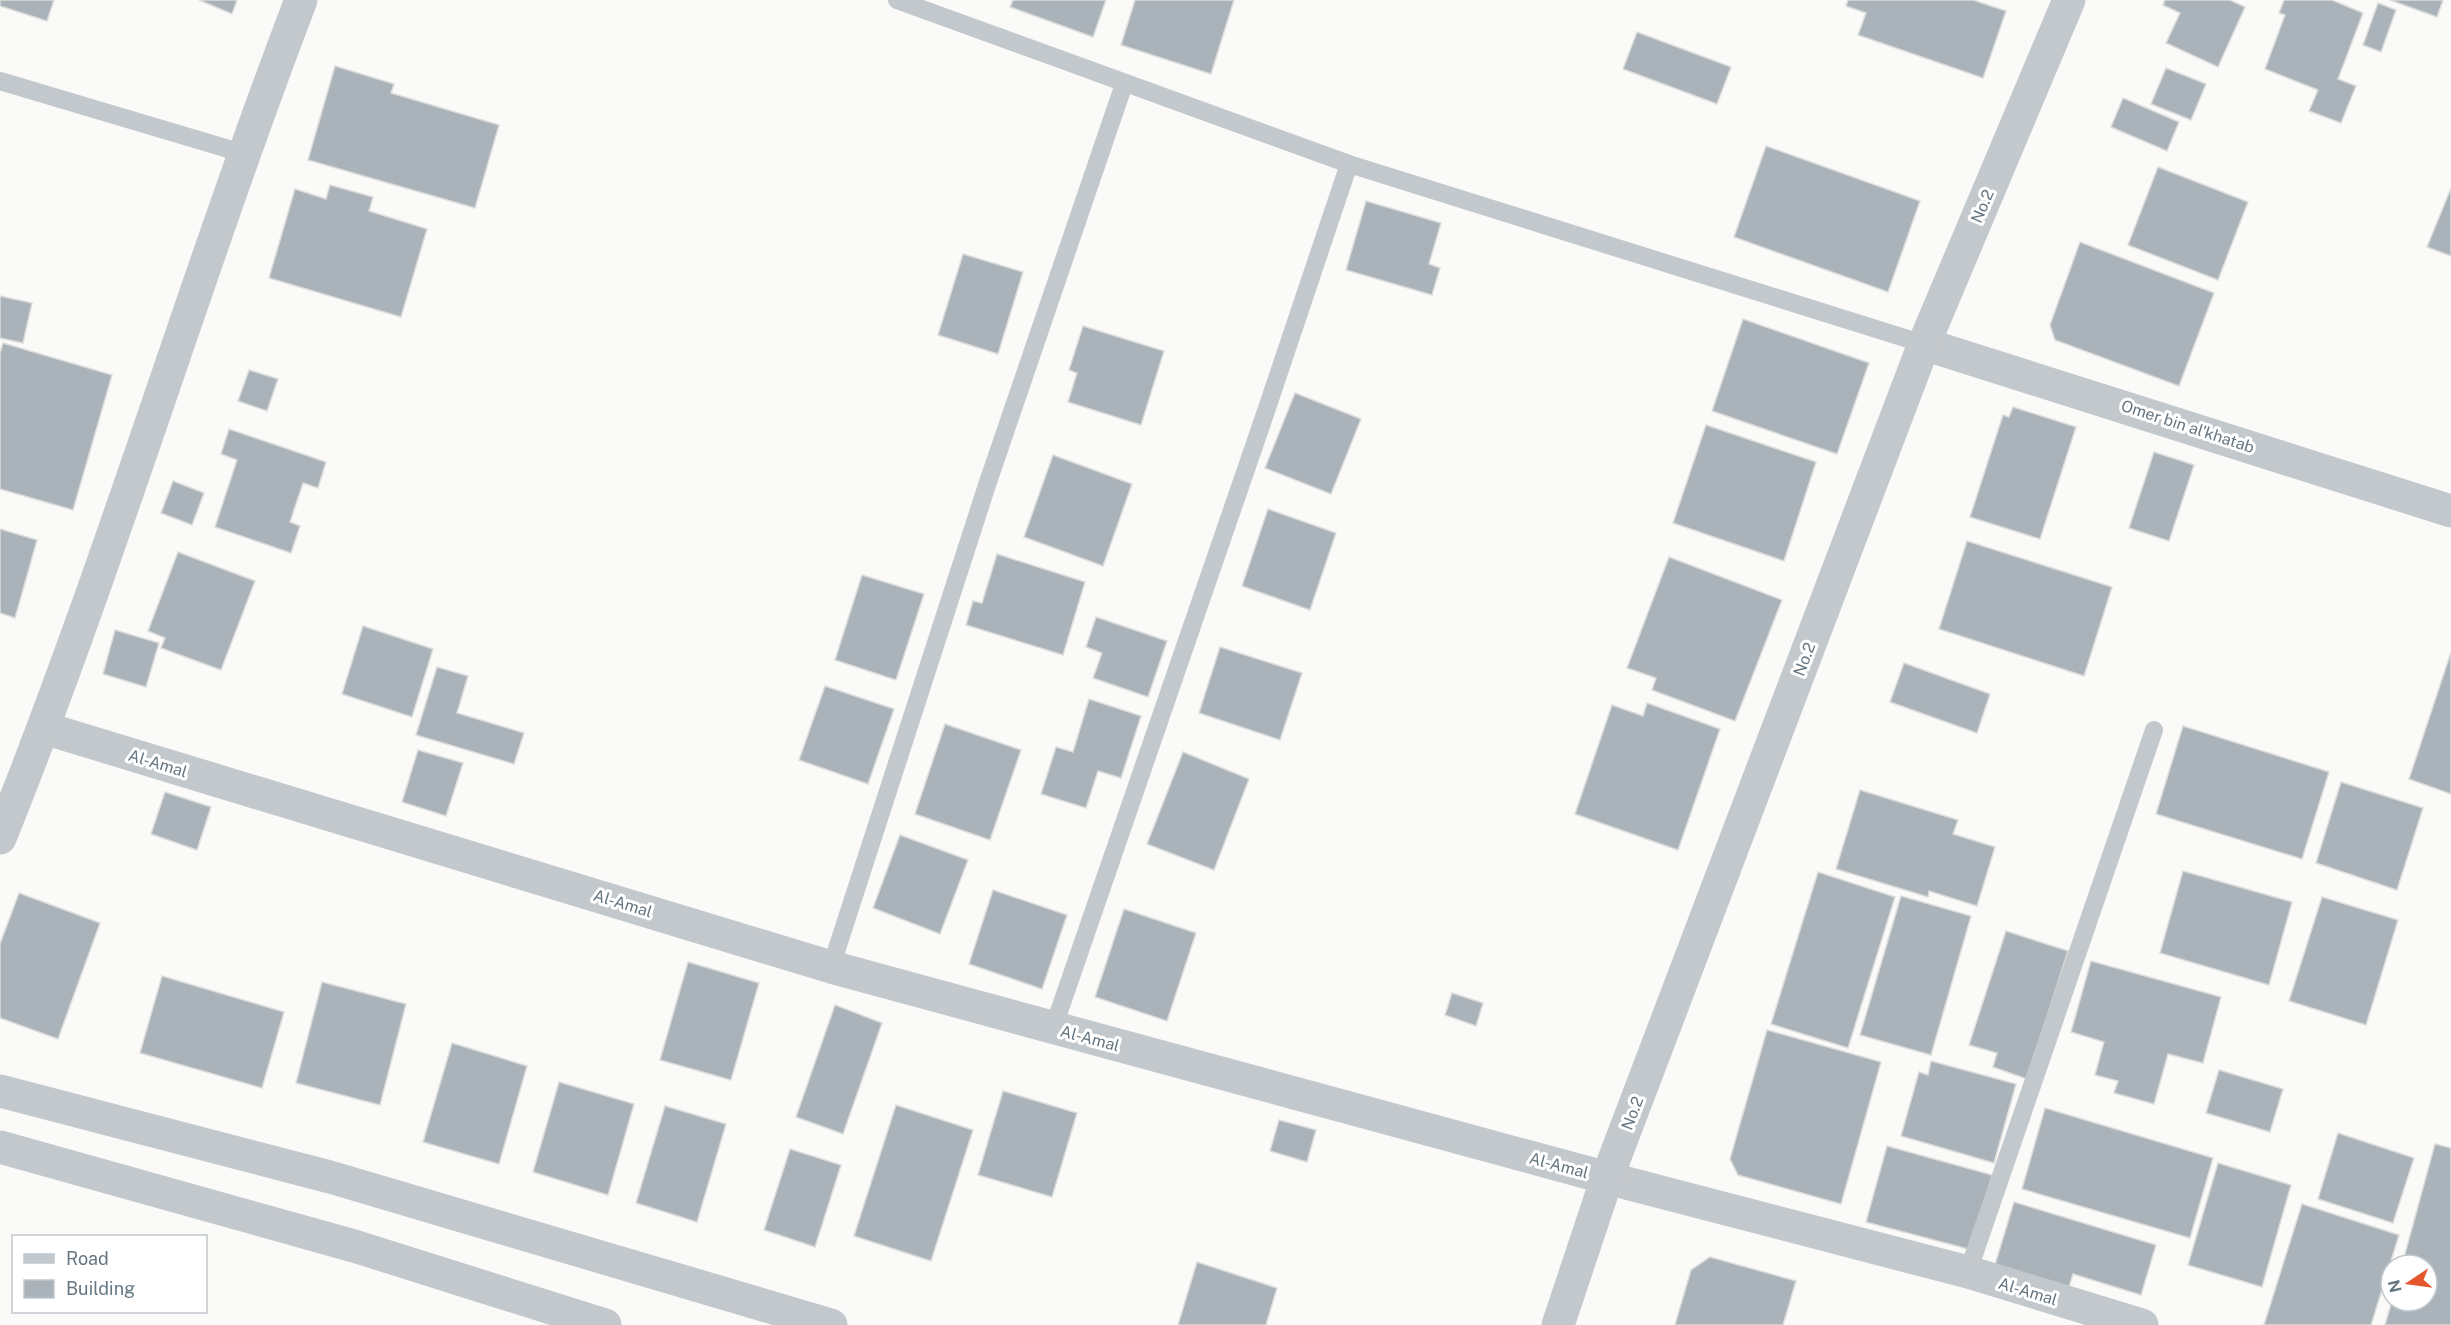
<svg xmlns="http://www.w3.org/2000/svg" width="2451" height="1325" viewBox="0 0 2451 1325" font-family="'Public Sans',sans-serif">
  <rect width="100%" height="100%" fill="#fafaf8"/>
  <g fill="#aab3b9" stroke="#dcdcda" stroke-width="1.5">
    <polygon points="0,0 54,0 47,21 0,6"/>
    <polygon points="199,0 237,0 232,14"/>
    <polygon points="1013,0 1106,0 1093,37 1010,7"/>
    <polygon points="1135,0 1234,0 1211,74 1121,45"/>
    <polygon points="1848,0 1973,0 2006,11 1983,78 1858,35 1866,13 1846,6"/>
    <polygon points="2165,0 2230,0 2245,7 2218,67 2166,43 2180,13 2163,5"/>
    <polygon points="2284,0 2332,0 2363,13 2338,79 2356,86 2341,123 2309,111 2318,90 2265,69 2285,15 2279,13"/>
    <polygon points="2390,0 2443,0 2437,17"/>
    <polygon points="2378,3 2396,10 2381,52 2363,45"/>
    <polygon points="1637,32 1731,67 1717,104 1623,69"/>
    <polygon points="335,66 394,84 391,93 499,125 475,208 308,160"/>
    <polygon points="2166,68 2206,84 2191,120 2151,104"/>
    <polygon points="2123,98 2179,122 2167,151 2111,127"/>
    <polygon points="1766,146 1920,201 1888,292 1734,237"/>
    <polygon points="2158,167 2248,202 2218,280 2128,245"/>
    <polygon points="330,185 373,197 369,211 427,229 401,317 269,278 295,189 326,199"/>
    <polygon points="2451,188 2451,256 2427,247"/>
    <polygon points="1366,201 1441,223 1429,264 1440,268 1432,295 1346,270"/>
    <polygon points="2080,242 2214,293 2179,386 2055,340 2050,325"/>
    <polygon points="963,254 1023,272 998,354 938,335"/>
    <polygon points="0,296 32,303 23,343 0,338"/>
    <polygon points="1743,319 1869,363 1837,454 1712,411"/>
    <polygon points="1083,326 1164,351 1141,425 1068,402 1077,373 1069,370"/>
    <polygon points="3,343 112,375 73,510 0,489 0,353"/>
    <polygon points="249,370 278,379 267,411 238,401"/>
    <polygon points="1295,393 1361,419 1331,494 1265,468"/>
    <polygon points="2013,407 2076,427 2040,539 1970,517 2003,415 2009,417"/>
    <polygon points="1706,425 1816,462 1784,561 1673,523"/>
    <polygon points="229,429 326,462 318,488 303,483 290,522 300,526 291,553 215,527 237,460 221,454"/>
    <polygon points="2154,452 2194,465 2169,541 2129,528"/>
    <polygon points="1053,455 1132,484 1103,566 1024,537"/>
    <polygon points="173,481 204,493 192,525 161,513"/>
    <polygon points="1268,509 1336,533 1310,610 1242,586"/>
    <polygon points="0,529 37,540 15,618 0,613"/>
    <polygon points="1967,541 2112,587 2084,676 1939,629"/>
    <polygon points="178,552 255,581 221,670 161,648 165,638 148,631"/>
    <polygon points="997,554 1085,582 1063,655 966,625 973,601 982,603"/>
    <polygon points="1669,557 1782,600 1735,721 1652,690 1656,678 1627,668"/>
    <polygon points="862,575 924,594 896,680 835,660"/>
    <polygon points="1096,617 1167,641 1148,697 1093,678 1102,653 1086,647"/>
    <polygon points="363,626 433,649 412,717 342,694"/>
    <polygon points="115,630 159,643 146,687 103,674"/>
    <polygon points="1220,647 1302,673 1280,740 1199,713"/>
    <polygon points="2451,652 2451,794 2409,779"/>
    <polygon points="1904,663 1990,694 1977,733 1890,702"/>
    <polygon points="437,667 468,676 457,713 524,733 514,764 416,735"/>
    <polygon points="825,686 894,709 868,784 799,760"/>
    <polygon points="1089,699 1141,716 1121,778 1098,771 1086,808 1041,794 1056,747 1073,752"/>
    <polygon points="1647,703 1720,729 1678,850 1575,814 1612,705 1643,716"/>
    <polygon points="945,724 1021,750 990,840 915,814"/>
    <polygon points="2183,726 2329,772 2302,859 2156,814"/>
    <polygon points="418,750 463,763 446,816 402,802"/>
    <polygon points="1183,752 1249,779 1214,870 1147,844"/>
    <polygon points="2341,782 2423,808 2397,890 2316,863"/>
    <polygon points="1860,790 1958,820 1953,834 1995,847 1977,906 1929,891 1928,897 1836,869"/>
    <polygon points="165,792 211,807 197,850 151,834"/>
    <polygon points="900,835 968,860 940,934 873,908"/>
    <polygon points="2183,871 2292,902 2269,985 2160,953"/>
    <polygon points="1818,872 1895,897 1848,1048 1771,1024"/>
    <polygon points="993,890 1067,915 1042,989 969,964"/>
    <polygon points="19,893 100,923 58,1039 0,1018 0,944"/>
    <polygon points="1901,896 1971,916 1931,1055 1860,1035"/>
    <polygon points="2322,897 2398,920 2366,1025 2289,1001"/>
    <polygon points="1124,909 1196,933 1167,1021 1095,997"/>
    <polygon points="2006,931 2068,951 2027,1079 1993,1067 1997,1053 1969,1045"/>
    <polygon points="2091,961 2221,997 2203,1063 2168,1054 2154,1104 2114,1093 2118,1081 2095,1075 2104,1042 2071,1032"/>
    <polygon points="688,962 759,983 731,1080 660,1060"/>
    <polygon points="162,976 284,1012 262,1088 140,1053"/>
    <polygon points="322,982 406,1004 380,1105 296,1083"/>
    <polygon points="1452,993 1483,1003 1476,1026 1445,1015"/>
    <polygon points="835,1005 882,1023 843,1134 796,1117"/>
    <polygon points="1767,1030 1881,1062 1841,1204 1738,1175 1730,1159"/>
    <polygon points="452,1043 527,1066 499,1164 423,1142"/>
    <polygon points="1931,1061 2016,1084 1994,1163 1901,1136 1919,1072 1928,1075"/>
    <polygon points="2219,1070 2283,1089 2270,1132 2206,1113"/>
    <polygon points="559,1082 634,1104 608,1195 533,1172"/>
    <polygon points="1003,1091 1077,1113 1052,1197 978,1175"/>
    <polygon points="896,1105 973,1130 931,1261 854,1236"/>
    <polygon points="665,1106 726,1124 697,1222 636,1203"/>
    <polygon points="2045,1108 2213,1158 2190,1238 2022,1189"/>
    <polygon points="1279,1120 1316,1130 1307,1162 1270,1151"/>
    <polygon points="2338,1133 2414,1158 2393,1223 2318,1199"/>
    <polygon points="2435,1144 2451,1148 2451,1325 2385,1325 2392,1301 2427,1301 2427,1265 2402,1265"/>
    <polygon points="1887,1146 1992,1175 1972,1250 1866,1222"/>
    <polygon points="790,1149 841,1165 815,1247 764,1230"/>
    <polygon points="2218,1163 2291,1185 2262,1287 2188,1265"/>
    <polygon points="2014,1202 2156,1245 2141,1295 2073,1274 2068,1290 1994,1268"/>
    <polygon points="2302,1204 2399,1235 2371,1325 2264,1325"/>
    <polygon points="1710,1257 1796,1281 1783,1325 1675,1325 1691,1270"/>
    <polygon points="1197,1262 1277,1288 1266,1325 1178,1325"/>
  </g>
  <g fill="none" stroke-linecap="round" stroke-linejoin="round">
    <g stroke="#c3c8cc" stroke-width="18">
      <polyline points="897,0 1349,164 1924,344"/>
      <polyline points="0,81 242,153"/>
      <polyline points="831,967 988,482 1124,84"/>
      <polyline points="1053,1029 1262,423 1349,164"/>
      <polyline points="1968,1272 2154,730"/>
    </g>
    <g stroke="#c3c8cc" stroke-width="33">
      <polyline points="1924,344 2451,511"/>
      <polyline points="44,728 831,967 1607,1178 1968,1272 2142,1325"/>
      <path d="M0 838C111 563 195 277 301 0"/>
      <polyline points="0,1091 330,1177 831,1325"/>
      <polyline points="0,1147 354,1246 605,1325"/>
      <polyline points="1558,1325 1607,1178 1924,344 2069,0"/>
    </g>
  </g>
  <g text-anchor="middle" stroke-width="6" stroke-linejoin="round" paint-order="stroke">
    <g font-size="16" fill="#657683" stroke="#fff">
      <text transform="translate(1982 206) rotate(-67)" y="6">No.2</text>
      <text transform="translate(2188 426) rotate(18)" y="6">Omer bin al'khatab</text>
      <text transform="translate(1804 659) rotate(-69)" y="6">No.2</text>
      <text transform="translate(158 763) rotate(17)" y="6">Al-Amal</text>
      <text transform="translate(623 903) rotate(17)" y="6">Al-Amal</text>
      <text transform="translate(1090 1038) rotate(15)" y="6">Al-Amal</text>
      <text transform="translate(1632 1113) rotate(-69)" y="6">No.2</text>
      <text transform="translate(1559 1165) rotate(15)" y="6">Al-Amal</text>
      <text transform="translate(2028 1291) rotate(17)" y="6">Al-Amal</text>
    </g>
  </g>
  <rect x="12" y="1235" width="195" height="78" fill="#ffffff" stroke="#c1c8cd" stroke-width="1.5"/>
  <rect x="24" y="1254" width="30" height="9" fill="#c3c8cc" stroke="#c1c8cd" stroke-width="1.5"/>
  <text x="66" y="1265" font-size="18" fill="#657683">Road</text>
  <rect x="24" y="1280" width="30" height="18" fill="#aab3b9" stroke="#c1c8cd" stroke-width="1.5"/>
  <text x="66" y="1295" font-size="18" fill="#657683">Building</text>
  <g transform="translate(2409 1283) rotate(257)"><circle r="28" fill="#ffffff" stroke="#c1c8cd" stroke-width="1.5"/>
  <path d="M0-4.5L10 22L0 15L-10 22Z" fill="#e4572e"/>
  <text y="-9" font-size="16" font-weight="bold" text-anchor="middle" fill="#657683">N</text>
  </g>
</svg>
